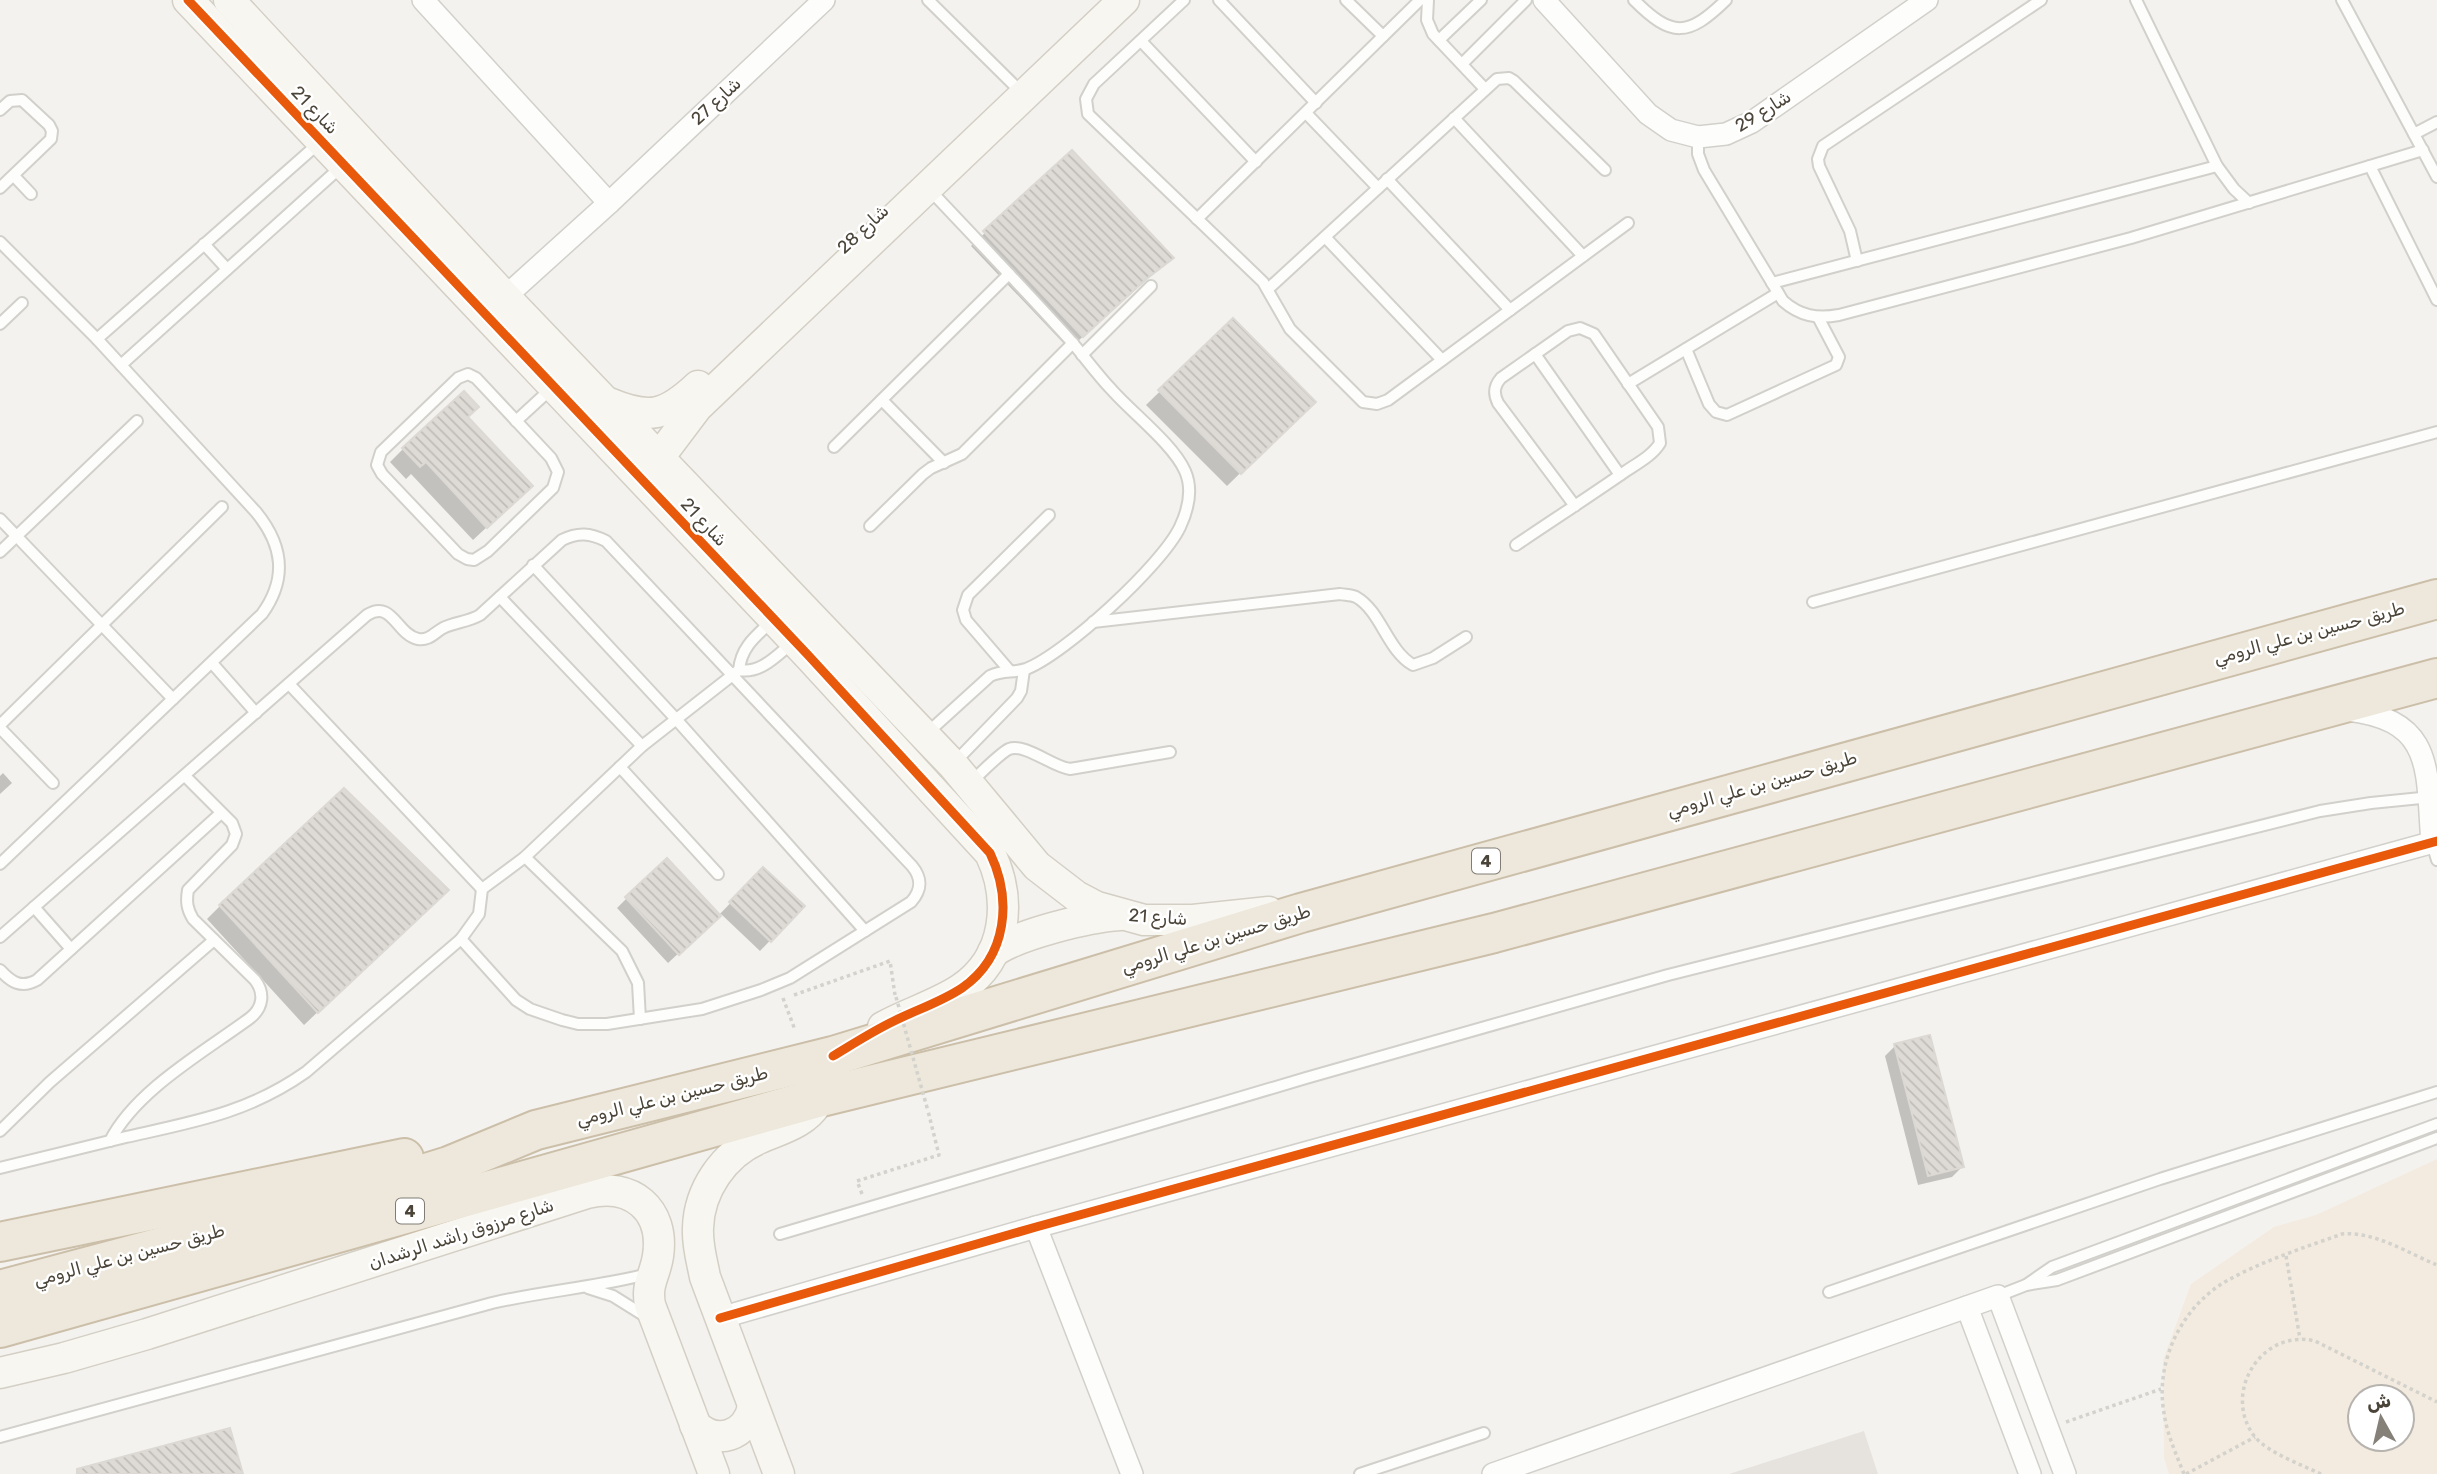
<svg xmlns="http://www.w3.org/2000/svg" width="2437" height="1474" viewBox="0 0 2437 1474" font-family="Rubik,'Noto Naskh Arabic',sans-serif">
  <defs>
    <pattern id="building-back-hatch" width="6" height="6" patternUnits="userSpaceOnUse" patternTransform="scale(1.75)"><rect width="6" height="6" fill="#dedbd6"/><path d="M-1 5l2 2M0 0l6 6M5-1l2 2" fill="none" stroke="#c0bdb8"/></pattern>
  </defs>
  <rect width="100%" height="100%" fill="#f4f2ee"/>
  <path fill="#f3ebdf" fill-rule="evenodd" d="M2437 1159V1474H2169L2164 1458 2163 1360 2191 1284 2274 1227 2316 1215ZM2360 1397H2402V1439H2360Z"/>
  <polygon fill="#e6e3df" points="1864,1431 1878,1474 1729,1474"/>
  <g fill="#0003">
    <polygon points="1072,152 1171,258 1069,349 971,246"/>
    <polygon points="1233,320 1313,402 1227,486 1146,405"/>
    <polygon points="466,417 517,499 473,540 411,474 406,479 390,462 403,449"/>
    <polygon points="3,773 12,783 0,794 0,776"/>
    <polygon points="763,869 803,906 760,951 721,914 668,963 617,908 627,898 718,916"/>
    <polygon points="433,903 304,1025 207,919 220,906"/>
    <polygon points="1895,1046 1962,1167 1952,1177 1918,1185 1885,1056"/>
  </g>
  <g fill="url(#building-back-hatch)" stroke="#dcd9d4" stroke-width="2">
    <polygon points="1072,150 1174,258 1145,280 1083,337 983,231"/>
    <polygon points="1233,318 1316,402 1241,474 1158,390"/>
    <polygon points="464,391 479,407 468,417 533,486 487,528 426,462 420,467 402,448"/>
    <polygon points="344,788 449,890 318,1013 219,905"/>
    <polygon points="667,858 721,916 679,955 625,897"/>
    <polygon points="763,867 805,906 771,942 729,902"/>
    <polygon points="1930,1035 1964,1167 1928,1176 1894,1044"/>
    <polygon points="230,1428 243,1474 77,1474 77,1469"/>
  </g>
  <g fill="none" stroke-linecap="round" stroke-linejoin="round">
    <defs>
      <g id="lane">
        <polyline points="928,0 1015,86"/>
        <polyline points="1184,0 1094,84 1086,99 1088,114 1263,282 1290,329 1363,402 1377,404 1388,400 1628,223"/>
        <polyline points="1219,0 1316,103"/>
        <polyline points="1346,0 1383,36"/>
        <polyline points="1428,0 1427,20 1433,34 1485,89"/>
        <path d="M1634 0C1672 38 1688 37 1726 0"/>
        <polyline points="2136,0 2217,166 2234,189 2249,203"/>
        <polyline points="2342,0 2437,177"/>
        <polyline points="1439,40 1481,0"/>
        <polyline points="1141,41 1256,162"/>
        <polyline points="1462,64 1526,0"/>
        <polyline points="0,110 10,101 22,100 49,125 52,131 51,139 0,188"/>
        <polyline points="1306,113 1378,188"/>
        <polyline points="1454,118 1583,256"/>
        <polyline points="2414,134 2437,122"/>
        <path d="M1698 137V154L1704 170 1783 301C1800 316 1817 319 1839 315L2131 238 2423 150"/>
        <polyline points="2370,166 2437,300"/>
        <polyline points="14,176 31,194"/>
        <polyline points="1387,179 1510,310"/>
        <polyline points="1197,219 1420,0"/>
        <polyline points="1325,237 1442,360"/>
        <path d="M0 242 97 339 256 512C283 545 288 578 262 614L0 864"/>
        <polyline points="204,244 227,269"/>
        <polyline points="1857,261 1850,231 1819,166 1818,159 1823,146 2041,0"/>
        <polyline points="1772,283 2217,166"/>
        <polyline points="1268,289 1497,79 1509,78 1514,81 1605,170"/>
        <polyline points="0,324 22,303"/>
        <polyline points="97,339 319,143"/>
        <polyline points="1686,349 1709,404 1716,412 1727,415 1836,365 1839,357 1818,317"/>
        <polyline points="1535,354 1620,475"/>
        <polyline points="1082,355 1151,286"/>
        <polyline points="121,365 343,165"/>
        <polygon points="468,374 476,378 551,458 558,472 553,488 488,551 474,560 467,559 458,554 382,474 377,465 381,452 458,378"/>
        <polyline points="1628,384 1778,293"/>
        <polyline points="882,400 944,463"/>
        <polyline points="516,421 553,387"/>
        <polyline points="834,447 1009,274"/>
        <polyline points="0,519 173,699"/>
        <polyline points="870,526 923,474 931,468 962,454 1073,343"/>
        <path d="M1516 545C1553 520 1590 496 1626 471 1638 463 1653 455 1660 443L1658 427 1594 334 1580 328 1568 331 1501 378C1494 386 1493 393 1498 403L1575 506"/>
        <polyline points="0,552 137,421"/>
        <polyline points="533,565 675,718 865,931"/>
        <polyline points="500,597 642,746"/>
        <polyline points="1813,602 2437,432"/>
        <path d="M1093 622 1340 594C1345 595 1352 595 1356 597 1381 611 1387 650 1413 665L1433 658 1466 637"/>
        <polyline points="212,663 256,713"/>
        <path d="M739 670C741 647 756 636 772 621"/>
        <polyline points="1009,670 966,620 963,610 968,595 1049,515"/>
        <polyline points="289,684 482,889"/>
        <polyline points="0,725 222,507"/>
        <polyline points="0,728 53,783"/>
        <path d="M925 735 990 676C1002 670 1014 673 1026 669 1065 654 1162 565 1180 527 1188 510 1193 489 1185 471 1173 444 1131 412 1111 389 1096 373 1084 356 1070 340 1024 289 976 239 929 189"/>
        <polyline points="954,763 1017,698 1021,691 1024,670"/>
        <polyline points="620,767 718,874"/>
        <path d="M971 782C979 775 1000 753 1009 749 1025 743 1053 767 1070 769L1170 752"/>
        <polyline points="2432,843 2437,860"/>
        <polyline points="525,857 622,951 638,983 640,1019"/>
        <polyline points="34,907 71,949"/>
        <path d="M0 937 367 615C392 599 397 635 418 639 429 641 434 633 443 628 455 622 468 622 480 615L562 540C578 532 590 533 606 541L912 866C922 878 922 890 911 902L790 978 761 990 702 1009 607 1024H578L562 1020 530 1009 516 1000 461 939"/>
        <path d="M0 970C11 982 21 989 37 980L221 813"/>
        <polyline points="0,1131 50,1082 214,940"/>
        <path d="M110 1141C136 1090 204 1052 250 1018 263 1008 265 993 255 980L193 919C187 909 186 902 188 890L232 845 236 834 232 823 185 776"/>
        <path d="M0 1168C42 1158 84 1147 126 1137 193 1122 248 1113 306 1072L461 939 479 914 482 889 525 857 642 746 739 670C761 674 777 655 792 643"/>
        <polyline points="780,1234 1306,1078 1668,975 2320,811 2371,803 2431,797"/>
        <polyline points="2026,1285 2052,1267 2437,1124"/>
        <polyline points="588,1288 613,1296 645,1316"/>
        <polyline points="1829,1292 2160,1179 2437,1092"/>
        <polyline points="1998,1296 2026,1285 2057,1280 2437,1138"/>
        <path d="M0 1437 492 1303C544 1291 597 1287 648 1274"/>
        <polyline points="1360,1474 1484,1433"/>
      </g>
      <g id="street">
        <polyline points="423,0 609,203"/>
        <polyline points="1544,0 1648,114 1671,130 1698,137 1726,134 1752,122 1927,0"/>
        <polyline points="505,297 609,203 824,0"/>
        <path d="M2347 710C2436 720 2426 771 2432 843"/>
        <polyline points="1036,1227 1132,1474"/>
        <polyline points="1967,1307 2030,1474"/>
        <polyline points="720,1318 1036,1227 2437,841"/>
        <polyline points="1493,1474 1998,1296 2065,1474"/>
      </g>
      <g id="secondary">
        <path d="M188 0 808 655 990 853C1012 899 1008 957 961 989 937 1005 908 1013 883 1027"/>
        <polyline points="229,0 505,297 953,765 1037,866 1076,896 1097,907 1144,920 1193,920 1269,912"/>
        <path d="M609 403C650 420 666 416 698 386"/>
        <polyline points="648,472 697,407 1124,0"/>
        <path d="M993 952C1019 934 1088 917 1120 915"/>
        <path d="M0 1373 64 1358 147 1334 587 1193C631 1182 665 1209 658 1256 655 1276 646 1283 650 1305L714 1474"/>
        <path d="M695 1425C717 1446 746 1436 753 1407"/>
        <path d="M779 1474 705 1277C702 1261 697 1245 698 1228 699 1190 724 1154 758 1139 780 1129 804 1124 817 1103"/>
      </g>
      <g id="highway">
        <polyline points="0,1242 404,1158"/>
        <polyline points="0,1290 359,1194 449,1166 536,1130 833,1056 1301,913 2437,599"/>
        <polyline points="0,1328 821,1097 1494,933 2437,678"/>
      </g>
    </defs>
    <use href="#lane" stroke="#d2d0cb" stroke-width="14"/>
    <use href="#street" stroke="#d2d0cb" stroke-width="24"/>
    <use href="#secondary" stroke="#d3cfc5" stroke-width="33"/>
    <use href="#highway" stroke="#ccbfa9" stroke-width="42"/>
    <g stroke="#d3d2cc" stroke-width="3.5" stroke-dasharray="3.5 3.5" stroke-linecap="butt">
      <polyline points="794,995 890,961 895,995"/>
      <polyline points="783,998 795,1030"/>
      <polyline points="862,1194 857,1181 939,1155 928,1111"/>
      <polyline points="2286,1256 2300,1339"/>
      <polyline points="2066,1422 2161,1389"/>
      <path d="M2184 1474C2176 1454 2167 1434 2164 1413 2155 1363 2180 1310 2223 1283 2259 1262 2303 1248 2342 1234 2374 1231 2408 1253 2437 1265"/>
      <polyline points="2186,1474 2255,1437"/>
      <path d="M2321 1474C2302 1465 2267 1452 2255 1437 2221 1394 2261 1328 2315 1341L2437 1402"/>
    </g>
    <use href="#lane" stroke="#fdfdfc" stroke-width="10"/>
    <use href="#street" stroke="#fdfdfc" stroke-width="21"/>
    <use href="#secondary" stroke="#f7f6f1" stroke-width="30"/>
    <use href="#highway" stroke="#ede8db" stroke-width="38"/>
    <polyline stroke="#d3d2cc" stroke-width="3.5" stroke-dasharray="3.5 3.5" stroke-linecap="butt" points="896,997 928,1111"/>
    <defs>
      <g id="cycleway">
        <path d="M188 0 808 655 990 853C1012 899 1008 956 962 988 941 1002 916 1010 894 1021 873 1031 853 1044 833 1056"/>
        <polyline points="720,1318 1036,1227 2437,841"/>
      </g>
    </defs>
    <use href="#cycleway" stroke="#fff" stroke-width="13"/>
    <use href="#cycleway" stroke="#e8590c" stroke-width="9"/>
  </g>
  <g text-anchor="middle" stroke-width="5" stroke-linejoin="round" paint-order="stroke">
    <g fill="#fff" stroke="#817c74" stroke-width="2">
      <rect x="1472" y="848.5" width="28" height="25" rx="5"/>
      <rect x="396" y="1198.5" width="28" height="25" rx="5"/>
    </g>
    <g font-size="16" font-weight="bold" fill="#4b4439">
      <text x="1486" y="867">4</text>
      <text x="410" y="1217">4</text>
    </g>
    <g font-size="18" fill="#4b4439" stroke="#fff">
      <text transform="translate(716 101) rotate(-43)" y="6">شارع 27</text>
      <text transform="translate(315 110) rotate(46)" y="6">شارع 21</text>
      <text transform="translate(1763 111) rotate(-32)" y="6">شارع 29</text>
      <text transform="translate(863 229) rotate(-43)" y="6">شارع 28</text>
      <text transform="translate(704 522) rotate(47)" y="6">شارع 21</text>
      <text transform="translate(2309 633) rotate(-15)" y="6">طريق حسين بن علي الرومي</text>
      <text transform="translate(1762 784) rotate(-16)" y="6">طريق حسين بن علي الرومي</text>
      <text transform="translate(1158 917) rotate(4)" y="6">شارع 21</text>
      <text transform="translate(1216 939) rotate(-17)" y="6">طريق حسين بن علي الرومي</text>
      <text transform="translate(672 1096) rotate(-14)" y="6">طريق حسين بن علي الرومي</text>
      <text transform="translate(461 1234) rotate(-18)" y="6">شارع مرزوق راشد الرشدان</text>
      <text transform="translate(129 1255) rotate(-15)" y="6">طريق حسين بن علي الرومي</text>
    </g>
  </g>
  <g transform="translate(2381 1418) rotate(352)"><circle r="33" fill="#ffffff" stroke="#b7b4b0" stroke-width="2"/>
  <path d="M0-5L12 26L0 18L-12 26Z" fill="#868178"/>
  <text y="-10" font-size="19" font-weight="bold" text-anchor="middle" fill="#4b4439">ش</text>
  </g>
</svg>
